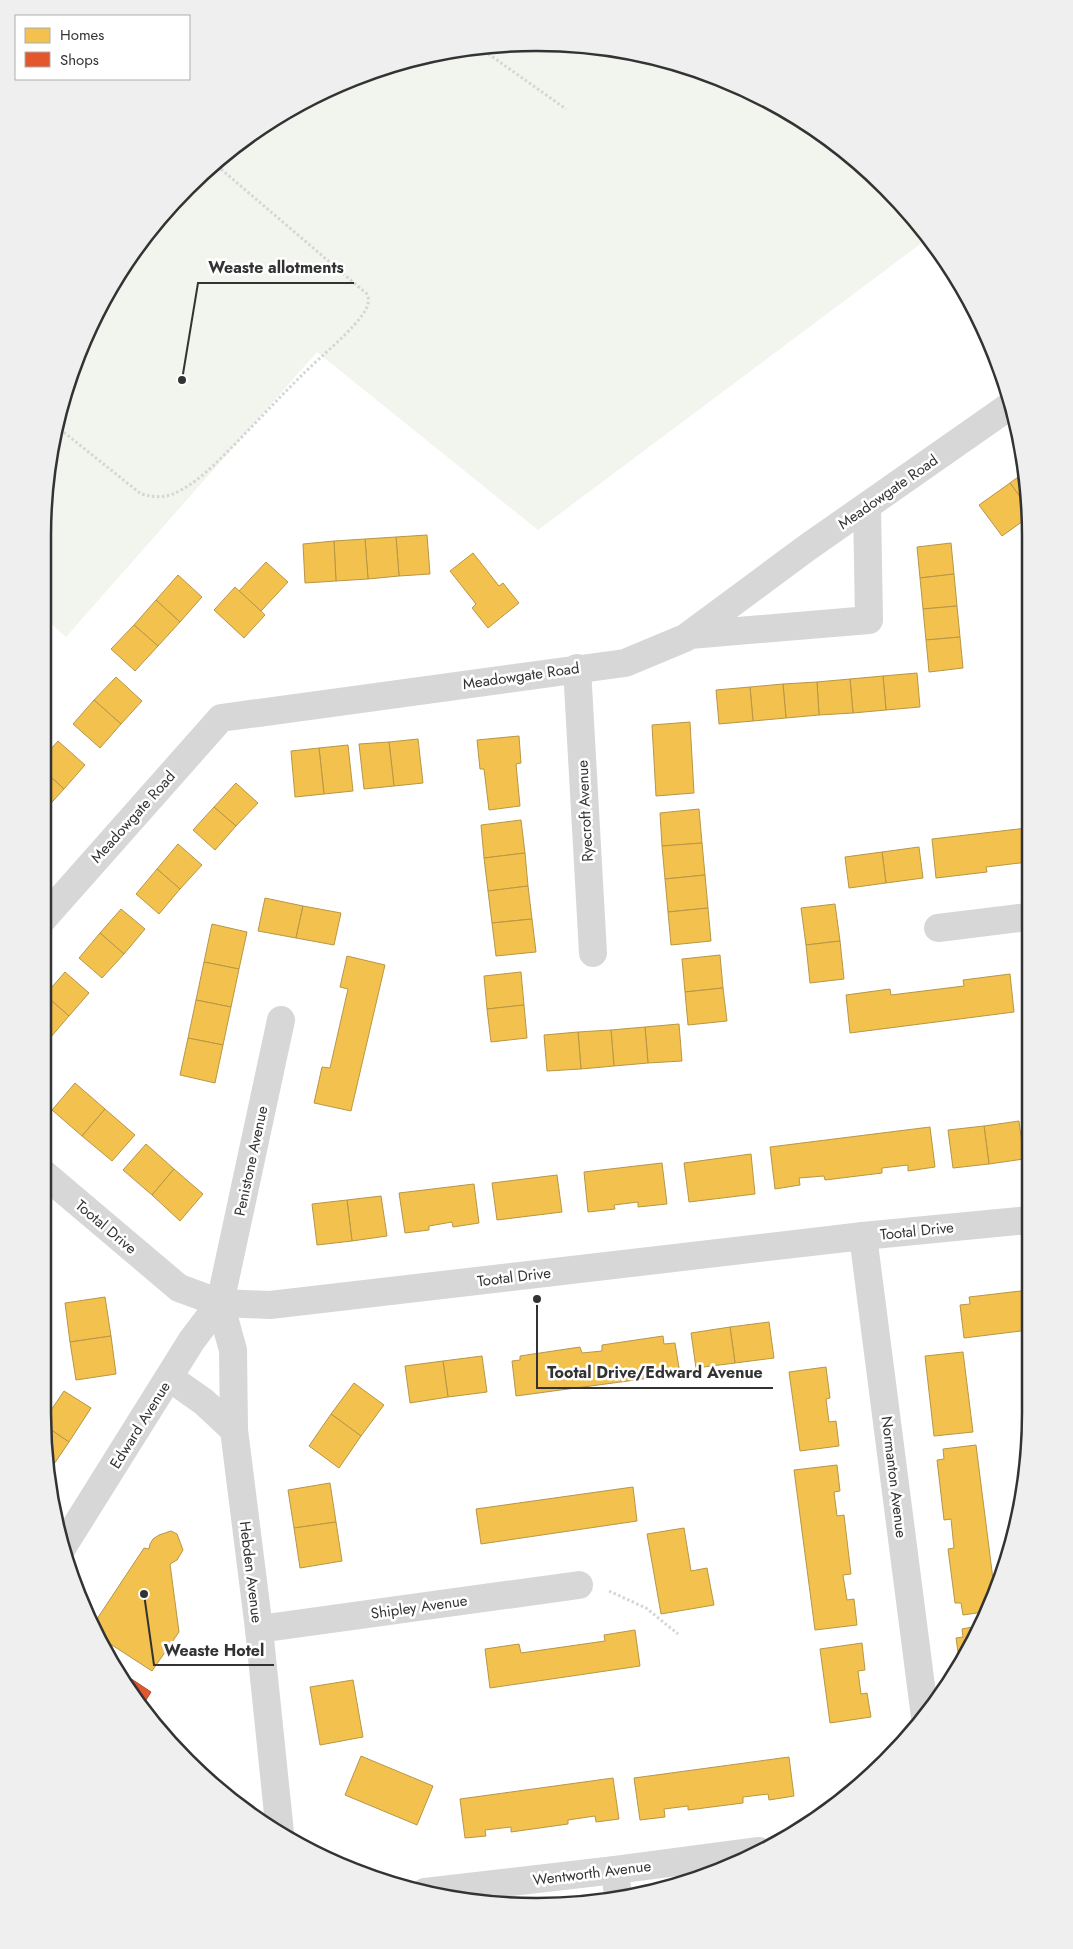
<svg xmlns="http://www.w3.org/2000/svg" width="1073" height="1949" viewBox="0 0 1073 1949" font-family="Jost,sans-serif">
  <rect width="100%" height="100%" fill="#fff"/>
  <polygon fill="#f1f5ed" points="504,44 601,47 695,69 783,109 862,165 927,239 538,530 317,352 66,637 43,617 44,504 59,408 109,290 165,211 236,145 318,94 408,59"/>
  <g fill="#f2c14e" stroke="#b99646">
    <polygon points="1026,471 1026,505 1010,483"/>
    <polygon points="1010,483 1026,505 1026,519 1002,536 979,505"/>
    <polygon points="427,535 430,574 399,576 396,537"/>
    <polygon points="396,537 399,576 368,579 365,539"/>
    <polygon points="365,539 368,579 336,581 334,541"/>
    <polygon points="334,541 336,581 305,583 303,544"/>
    <polygon points="951,543 954,574 920,578 917,547"/>
    <polygon points="473,553 499,586 503,583 519,603 488,628 472,608 476,604 450,571"/>
    <polygon points="266,562 288,582 261,611 239,591"/>
    <polygon points="954,574 957,606 923,609 920,578"/>
    <polygon points="178,575 202,597 180,622 156,600"/>
    <polygon points="235,587 265,615 244,638 214,610"/>
    <polygon points="156,600 180,622 158,646 134,625"/>
    <polygon points="957,606 960,637 926,640 923,609"/>
    <polygon points="134,625 158,646 135,671 111,649"/>
    <polygon points="960,637 963,668 929,672 926,640"/>
    <polygon points="917,673 920,707 886,710 883,676"/>
    <polygon points="883,676 886,710 853,713 850,679"/>
    <polygon points="116,677 142,701 121,724 94,700"/>
    <polygon points="850,679 853,713 819,715 817,682"/>
    <polygon points="817,682 819,715 786,718 783,684"/>
    <polygon points="783,684 786,718 753,721 750,687"/>
    <polygon points="750,687 753,721 719,724 716,690"/>
    <polygon points="94,700 121,724 100,748 73,724"/>
    <polygon points="690,722 694,793 656,796 652,725"/>
    <polygon points="519,736 521,763 516,764 520,806 489,810 484,769 480,769 477,740"/>
    <polygon points="418,739 423,783 394,786 389,742"/>
    <polygon points="58,741 85,765 64,789 43,770 43,758"/>
    <polygon points="389,742 394,786 364,789 359,744"/>
    <polygon points="348,745 353,791 324,794 319,748"/>
    <polygon points="319,748 324,794 295,797 291,751"/>
    <polygon points="43,770 64,789 43,812"/>
    <polygon points="236,783 258,803 236,826 214,807"/>
    <polygon points="214,807 236,826 215,850 193,830"/>
    <polygon points="699,809 702,843 662,846 660,813"/>
    <polygon points="521,820 525,853 484,858 481,825"/>
    <polygon points="1027,828 1028,862 986,867 987,872 936,878 932,839"/>
    <polygon points="702,843 705,875 665,879 662,846"/>
    <polygon points="178,844 202,865 180,889 157,869"/>
    <polygon points="919,847 923,878 886,883 882,852"/>
    <polygon points="882,852 886,883 849,888 845,857"/>
    <polygon points="525,853 528,886 488,891 484,858"/>
    <polygon points="157,869 180,889 159,914 136,894"/>
    <polygon points="705,875 708,908 668,912 665,879"/>
    <polygon points="528,886 532,919 492,923 488,891"/>
    <polygon points="265,898 303,906 296,938 258,931"/>
    <polygon points="835,904 840,941 806,945 801,908"/>
    <polygon points="303,906 341,913 334,945 296,938"/>
    <polygon points="708,908 711,941 671,945 668,912"/>
    <polygon points="121,909 145,929 124,954 100,933"/>
    <polygon points="532,919 536,952 496,956 492,923"/>
    <polygon points="212,924 247,932 239,969 204,962"/>
    <polygon points="100,933 124,954 102,978 79,958"/>
    <polygon points="840,941 844,979 810,983 806,945"/>
    <polygon points="720,955 723,988 685,992 682,959"/>
    <polygon points="347,956 385,965 351,1111 314,1103 322,1067 330,1068 348,989 340,987"/>
    <polygon points="204,962 239,969 231,1007 196,1000"/>
    <polygon points="1024,971 1028,971 1028,1008"/>
    <polygon points="65,972 89,993 69,1016 45,995"/>
    <polygon points="521,972 524,1005 487,1009 484,976"/>
    <polygon points="1010,974 1014,1012 850,1033 846,995 890,989 891,995 964,986 963,980"/>
    <polygon points="723,988 727,1021 688,1025 685,992"/>
    <polygon points="45,995 69,1016 50,1038 43,1032 43,997"/>
    <polygon points="196,1000 231,1007 223,1045 188,1038"/>
    <polygon points="524,1005 527,1038 491,1042 487,1009"/>
    <polygon points="679,1024 682,1061 648,1063 645,1027"/>
    <polygon points="645,1027 648,1063 614,1066 611,1030"/>
    <polygon points="611,1030 614,1066 581,1069 578,1032"/>
    <polygon points="578,1032 581,1069 547,1071 544,1035"/>
    <polygon points="188,1038 223,1045 215,1083 180,1075"/>
    <polygon points="75,1083 105,1109 82,1136 52,1110"/>
    <polygon points="105,1109 135,1135 112,1161 82,1136"/>
    <polygon points="1019,1121 1024,1159 989,1164 984,1126"/>
    <polygon points="984,1126 989,1164 953,1168 948,1130"/>
    <polygon points="930,1127 935,1167 908,1171 908,1165 882,1168 882,1173 825,1180 824,1176 799,1178 800,1185 775,1189 770,1147"/>
    <polygon points="146,1144 174,1169 152,1195 123,1170"/>
    <polygon points="751,1154 755,1194 689,1202 684,1163"/>
    <polygon points="662,1163 667,1204 638,1207 638,1202 614,1205 615,1209 588,1212 584,1172"/>
    <polygon points="174,1169 203,1194 180,1221 152,1195"/>
    <polygon points="557,1175 562,1212 497,1220 492,1183"/>
    <polygon points="474,1184 479,1223 453,1227 452,1222 429,1226 429,1230 405,1233 399,1193"/>
    <polygon points="381,1196 387,1236 352,1241 347,1200"/>
    <polygon points="347,1200 352,1241 317,1245 312,1204"/>
    <polygon points="43,1225 52,1233 43,1244"/>
    <polygon points="1029,1290 1029,1330 964,1338 960,1305 970,1304 969,1297"/>
    <polygon points="105,1297 111,1336 70,1342 65,1303"/>
    <polygon points="769,1322 774,1358 735,1363 730,1327"/>
    <polygon points="730,1327 735,1363 696,1368 691,1333"/>
    <polygon points="111,1336 116,1374 76,1380 70,1342"/>
    <polygon points="663,1336 664,1344 675,1343 680,1374 516,1396 512,1361 520,1360 520,1356 580,1347 582,1353 602,1351 602,1345"/>
    <polygon points="963,1352 973,1432 934,1436 925,1356"/>
    <polygon points="482,1356 487,1392 448,1397 443,1361"/>
    <polygon points="443,1361 448,1397 410,1403 405,1366"/>
    <polygon points="826,1367 830,1398 826,1399 829,1422 836,1421 839,1446 800,1451 789,1372"/>
    <polygon points="354,1383 384,1405 361,1436 331,1414"/>
    <polygon points="64,1391 91,1408 69,1442 44,1425 43,1422"/>
    <polygon points="331,1414 361,1436 339,1468 309,1446"/>
    <polygon points="44,1425 69,1442 48,1473"/>
    <polygon points="976,1445 994,1587 984,1612 963,1615 961,1603 955,1603 948,1549 954,1548 951,1519 944,1520 937,1460 944,1459 943,1449"/>
    <polygon points="837,1465 840,1491 834,1492 837,1516 844,1515 851,1574 843,1575 847,1600 854,1599 857,1625 815,1630 794,1470"/>
    <polygon points="330,1483 336,1522 294,1528 288,1490"/>
    <polygon points="633,1487 637,1521 481,1544 476,1509"/>
    <polygon points="336,1522 342,1561 300,1568 294,1528"/>
    <polygon points="684,1528 691,1571 707,1568 714,1605 661,1614 647,1534"/>
    <polygon points="171,1531 177,1534 183,1550 177,1560 170,1564 179,1632 152,1671 98,1636 93,1625 144,1548 149,1549 150,1544 153,1539 159,1535"/>
    <polygon points="978,1626 964,1659 960,1666 956,1638 963,1637 962,1629"/>
    <polygon points="635,1630 640,1666 490,1688 485,1649 519,1644 521,1653 605,1641 604,1635"/>
    <polygon points="862,1643 865,1670 858,1671 861,1694 867,1693 871,1717 830,1723 820,1649"/>
    <polygon points="353,1680 363,1737 320,1745 310,1687"/>
    <polygon points="361,1756 433,1786 417,1825 345,1795"/>
    <polygon points="789,1757 794,1796 769,1800 768,1794 743,1797 743,1803 688,1810 688,1806 664,1809 665,1817 640,1820 634,1778"/>
    <polygon points="613,1778 619,1819 596,1822 595,1816 568,1820 568,1824 511,1832 511,1827 485,1830 486,1836 465,1838 460,1799"/>
  </g>
  <polygon fill="#e4572e" stroke="#af4c30" points="115,1668 151,1692 141,1708"/>
  <g fill="none" stroke-linecap="round" stroke-linejoin="round">
    <g stroke="#d6d6d6" stroke-width="3" stroke-dasharray="2.5 2.5" stroke-linecap="butt">
      <polyline points="480,48 566,109"/>
      <path d="M56 426 141 494C156 498 168 498 181 490 203 478 221 458 239 440 260 418 281 396 303 374 318 359 358 326 366 309 369 304 369 299 367 294L215 164"/>
      <polyline points="609,1591 646,1608 678,1634"/>
    </g>
    <g stroke="#d7d7d7" stroke-width="28">
      <polyline points="690,635 869,620 867,506"/>
      <polyline points="577,668 593,953"/>
      <polyline points="43,919 221,718 625,663 685,638 808,547 1011,405"/>
      <polyline points="938,928 1028,917"/>
      <polyline points="43,1173 179,1288 220,1303 270,1305 863,1236 1029,1220"/>
      <polyline points="863,1236 925,1717"/>
      <polyline points="220,1303 233,1350 234,1430 259,1629 280,1833"/>
      <polyline points="170,1378 204,1402 234,1430"/>
      <polyline points="62,1548 192,1340 220,1303 281,1020"/>
      <polyline points="259,1629 579,1585"/>
      <polyline points="615,1870 618,1897"/>
      <polyline points="425,1892 615,1870 759,1851"/>
    </g>
  </g>
  <g text-anchor="middle" stroke-width="5" stroke-linejoin="round" paint-order="stroke">
    <g font-size="15" fill="#333" stroke="#fff">
      <text transform="translate(888 492) rotate(-35)" y="5">Meadowgate Road</text>
      <text transform="translate(521 676) rotate(-8)" y="5">Meadowgate Road</text>
      <text transform="translate(585 811) rotate(-93)" y="5">Ryecroft Avenue</text>
      <text transform="translate(133 817) rotate(-48)" y="5">Meadowgate Road</text>
      <text transform="translate(251 1161) rotate(-78)" y="5">Penistone Avenue</text>
      <text transform="translate(106 1227) rotate(40)" y="5">Tootal Drive</text>
      <text transform="translate(917 1231) rotate(-6)" y="5">Tootal Drive</text>
      <text transform="translate(514 1277) rotate(-7)" y="5">Tootal Drive</text>
      <text transform="translate(140 1425) rotate(-58)" y="5">Edward Avenue</text>
      <text transform="translate(894 1477) rotate(83)" y="5">Normanton Avenue</text>
      <text transform="translate(251 1572) rotate(83)" y="5">Hebden Avenue</text>
      <text transform="translate(419 1607) rotate(-8)" y="5">Shipley Avenue</text>
      <text transform="translate(592 1873) rotate(-7)" y="5">Wentworth Avenue</text>
    </g>
  </g>
  <path d="M0 0H1073V1949H0ZM536 51H537A485 485 0 0 1 1022 536V1413A485 485 0 0 1 537 1898H536A485 485 0 0 1 51 1413V536A485 485 0 0 1 536 51Z" fill="#efefef" fill-rule="evenodd"/>
  <path fill="none" stroke="#333" stroke-width="2.5" d="M536 51H537A485 485 0 0 1 1022 536V1413A485 485 0 0 1 537 1898H536A485 485 0 0 1 51 1413V536A485 485 0 0 1 536 51Z"/>
  <path fill="none" stroke="#333" stroke-width="2" d="M182 380L198 283H354M537 1299L537 1388H773M144 1594L154 1665H274"/>
  <g fill="#333" stroke="#fff" stroke-width="2">
    <circle cx="182" cy="380" r="5"/>
    <circle cx="537" cy="1299" r="5"/>
    <circle cx="144" cy="1594" r="5"/>
  </g>
  <g font-size="16" text-anchor="middle" font-weight="bold" fill="#333" stroke="#fff" stroke-width="5" stroke-linejoin="round" paint-order="stroke">
    <text x="276" y="273">Weaste allotments</text>
    <text x="655" y="1378">Tootal Drive/Edward Avenue</text>
    <text x="214" y="1656">Weaste Hotel</text>
  </g>
  <rect x="15" y="15" width="175" height="65" fill="#ffffff" stroke="#adadad"/>
  <rect x="25" y="28" width="25" height="15" fill="#f2c14e" stroke="#adadad"/>
  <text x="60" y="40" font-size="15" fill="#333333">Homes</text>
  <rect x="25" y="52" width="25" height="15" fill="#e4572e" stroke="#adadad"/>
  <text x="60" y="65" font-size="15" fill="#333333">Shops</text>
</svg>
